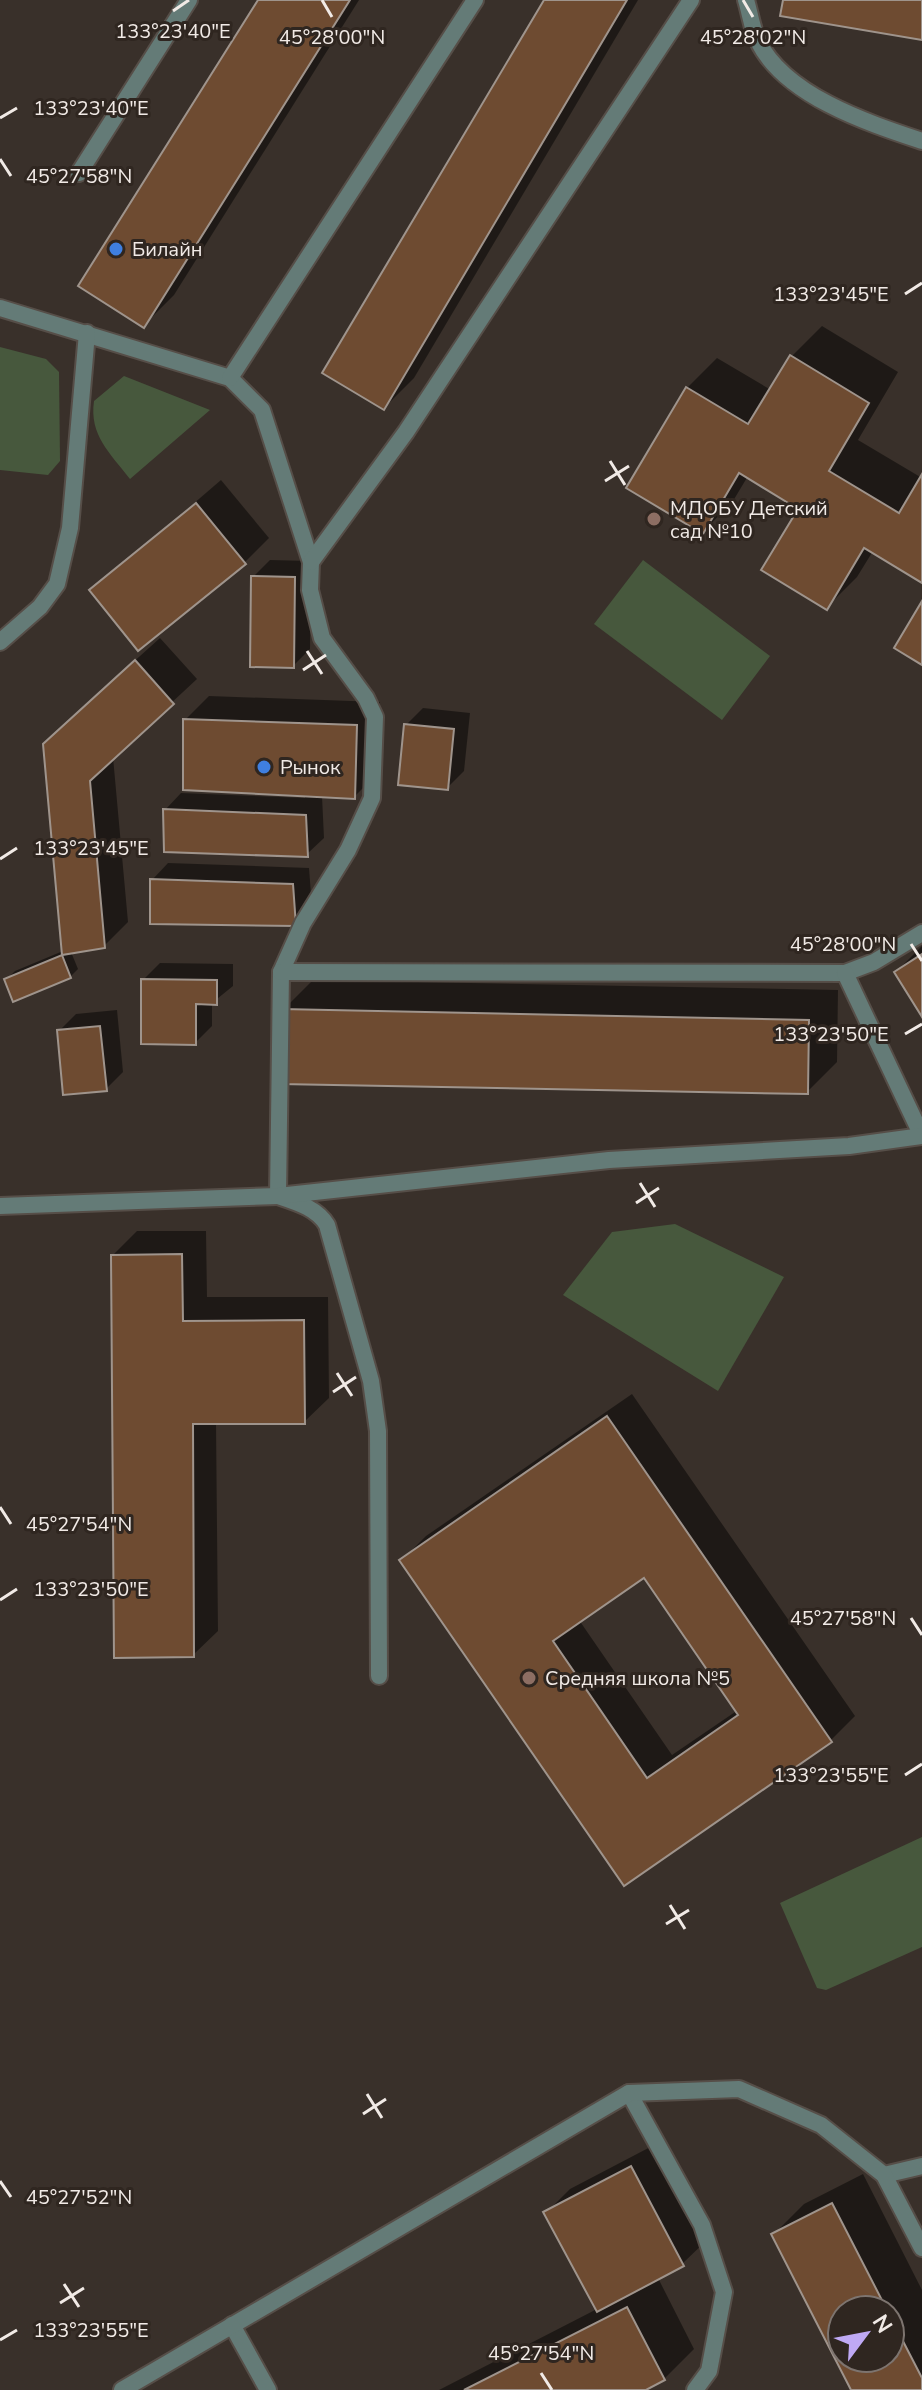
<svg xmlns="http://www.w3.org/2000/svg" width="922" height="2390" viewBox="0 0 922 2390" font-family="'Nunito Sans',sans-serif">
  <rect width="100%" height="100%" fill="#39302a"/>
  <g fill="#47583d">
    <polygon points="0,347 46,359 59,372 60,461 48,475 0,470"/>
    <path d="M124 376 210 410 130 479C110 453 89 435 94 401Z"/>
    <polygon points="643,560 770,656 722,720 594,624"/>
    <polygon points="675,1224 784,1277 718,1391 563,1295 612,1232"/>
    <polygon points="922,1837 922,1947 826,1990 817,1988 780,1903"/>
  </g>
  <g fill="#0007" fill-rule="evenodd">
    <polygon points="260,0 359,0 174,295 144,325"/>
    <polygon points="546,0 638,0 414,378 384,408"/>
    <polygon points="822,326 898,372 858,440 922,478 922,580 873,551 857,577 827,607 801,508 748,476 733,501 703,532 687,388 717,358 771,390 792,356"/>
    <polygon points="221,480 269,538 245,562 92,591"/>
    <polygon points="270,560 311,561 310,649 293,666 253,577"/>
    <polygon points="160,638 197,679 113,757 128,922 104,946 71,952 78,969 70,977 7,979 15,971 63,951 69,720"/>
    <polygon points="209,696 380,702 378,773 354,797 322,796 324,838 307,854 165,810 181,793 305,798 305,795 185,720"/>
    <polygon points="423,708 470,713 464,771 447,788 406,725"/>
    <polygon points="168,863 309,868 312,907 295,924 152,880"/>
    <polygon points="922,946 922,1013 896,972"/>
    <polygon points="160,963 233,964 233,986 212,1003 212,1026 195,1043 143,980"/>
    <polygon points="313,980 838,990 837,1062 807,1092 283,1010"/>
    <polygon points="117,1010 123,1072 106,1089 59,1031 76,1014"/>
    <polygon points="137,1231 206,1231 207,1297 328,1297 329,1398 304,1422 216,1422 218,1631 193,1655 113,1255"/>
    <path d="M632 1394 855 1716 831 1740 625 1883 402 1560 426 1536ZM644 1575 738 1710 672 1755 579 1620Z"/>
    <polygon points="656,2144 707,2240 682,2264 658,2278 694,2349 664,2379 641,2390 439,2390 597,2309 546,2213 570,2189"/>
    <path d="M863 2174 922 2290V2390H853L774 2234 804 2204ZM842 2310H890V2358H842Z"/>
  </g>
  <g fill="#6e4b31" stroke="#9f948c" stroke-width="2" fill-rule="evenodd">
    <polygon points="258,0 350,0 144,328 78,286"/>
    <polygon points="544,0 627,0 384,410 322,373"/>
    <polygon points="783,0 922,0 922,40 780,16"/>
    <polygon points="790,355 869,403 829,471 899,513 922,474 922,583 864,548 827,610 761,570 798,509 739,473 703,534 626,488 686,387 748,424"/>
    <polygon points="196,503 246,564 138,651 89,590"/>
    <polygon points="251,576 295,577 294,668 250,667"/>
    <polygon points="922,601 922,665 894,648"/>
    <polygon points="135,660 174,704 90,781 105,948 62,955 43,744"/>
    <polygon points="183,719 357,725 355,799 183,790"/>
    <polygon points="404,724 454,729 448,790 398,785"/>
    <polygon points="163,809 306,815 308,857 164,852"/>
    <polygon points="150,879 293,884 296,926 150,924"/>
    <polygon points="922,954 922,1017 894,972"/>
    <polygon points="62,955 71,978 13,1002 4,979"/>
    <polygon points="141,979 217,980 217,1005 196,1004 196,1045 141,1044"/>
    <polygon points="281,1009 809,1020 808,1094 280,1084"/>
    <polygon points="100,1026 107,1091 63,1095 57,1030"/>
    <polygon points="182,1254 183,1321 304,1320 305,1424 193,1424 194,1657 114,1658 111,1255"/>
    <path d="M607 1416 832 1742 624 1886 399 1560ZM644 1578 738 1715 647 1778 553 1641Z"/>
    <polygon points="631,2166 684,2266 597,2312 543,2212"/>
    <polygon points="832,2203 887,2310 842,2310 842,2358 890,2358 890,2316 922,2378 922,2390 851,2390 771,2234"/>
    <polygon points="627,2307 665,2380 646,2390 464,2390"/>
  </g>
  <g fill="none" stroke-linecap="round" stroke-linejoin="round">
    <defs>
      <g id="service">
        <path d="M746 0C750 13 752 29 758 41 785 96 868 123 922 141"/>
        <polyline points="79,173 189,0"/>
        <path d="M0 308 230 378 262 410 311 562 310 590 322 638 366 698 375 717 372 798 348 850 303 923 281 972 278 1196C296 1202 317 1208 327 1225L371 1381 378 1431 379 1676"/>
        <polyline points="230,378 475,0"/>
        <polyline points="311,562 406,432 691,0"/>
        <polyline points="0,642 40,607 57,584 70,528 87,333"/>
        <polyline points="281,972 845,973 874,962 922,933"/>
        <polyline points="845,973 922,1136"/>
        <polyline points="0,1206 278,1196 609,1160 849,1146 922,1136"/>
        <polyline points="629,2093 702,2225 724,2292 709,2371 695,2390"/>
        <polyline points="884,2175 922,2166"/>
        <polyline points="232,2325 268,2390"/>
        <polyline points="122,2390 629,2093 739,2089 821,2125 884,2175 922,2248"/>
      </g>
    </defs>
    <use href="#service" stroke="#564e48" stroke-width="20"/>
    <use href="#service" stroke="#647b77" stroke-width="16"/>
  </g>
  <path fill="none" stroke="#f1eae6" stroke-width="3" d="M322 0 332 17M743 0 753 17M173 11 189 0M0 118 17 108M0 159 11 176M905 294 922 283M610 461 625 485M605 481 629 466M307 651 322 674M303 670 326 655M0 859 17 848M911 944 922 961M905 1034 922 1024M640 1183 655 1207M636 1203 659 1188M337 1373 352 1396M333 1392 356 1377M0 1507 11 1524M0 1600 17 1589M911 1618 922 1635M905 1775 922 1764M670 1905 685 1929M666 1924 689 1910M367 2094 382 2118M363 2114 386 2099M0 2181 11 2197M64 2284 79 2307M60 2303 84 2288M0 2340 17 2330M541 2373 552 2390"/>
  <g fill="#3f7fe0" stroke="#2f2620" stroke-width="3">
    <circle cx="116" cy="249" r="8"/>
    <circle cx="264" cy="767" r="8"/>
  </g>
  <g fill="#8d6e63" stroke="#2f2620" stroke-width="3">
    <circle cx="654" cy="519" r="8"/>
    <circle cx="529" cy="1678" r="8"/>
  </g>
  <g text-anchor="middle" stroke-width="6" stroke-linejoin="round" paint-order="stroke">
    <g font-size="20" fill="#f1eae6" stroke="#2f2620" text-anchor="start">
      <text x="132" y="256">Билайн</text>
      <text x="670" y="515">МДОБУ Детский<tspan x="670" dy="23">сад №10</tspan></text>
      <text x="280" y="774">Рынок</text>
      <text x="545" y="1685">Средняя школа №5</text>
    </g>
  </g>
  <g font-size="20" text-anchor="middle" fill="#f1eae6" stroke="#2f2620" stroke-width="6" stroke-linejoin="round" paint-order="stroke">
    <text x="173" y="38">133°23'40"E</text>
    <text x="332" y="44">45°28'00"N</text>
    <text x="753" y="44">45°28'02"N</text>
    <text x="91" y="115">133°23'40"E</text>
    <text x="79" y="183">45°27'58"N</text>
    <text x="831" y="301">133°23'45"E</text>
    <text x="91" y="855">133°23'45"E</text>
    <text x="843" y="951">45°28'00"N</text>
    <text x="831" y="1041">133°23'50"E</text>
    <text x="79" y="1531">45°27'54"N</text>
    <text x="91" y="1596">133°23'50"E</text>
    <text x="843" y="1625">45°27'58"N</text>
    <text x="831" y="1782">133°23'55"E</text>
    <text x="79" y="2204">45°27'52"N</text>
    <text x="91" y="2337">133°23'55"E</text>
    <text x="541" y="2360">45°27'54"N</text>
  </g>
  <g transform="translate(866 2334) rotate(58)"><circle r="38" fill="#2f2620" stroke="#7d746f" stroke-width="2"/>
  <path d="M0-6L14 30L0 20L-14 30Z" fill="#bfa9f4"/>
  <text y="-12" font-size="22" font-weight="bold" text-anchor="middle" fill="#f1eae6">N</text>
  </g>
</svg>
